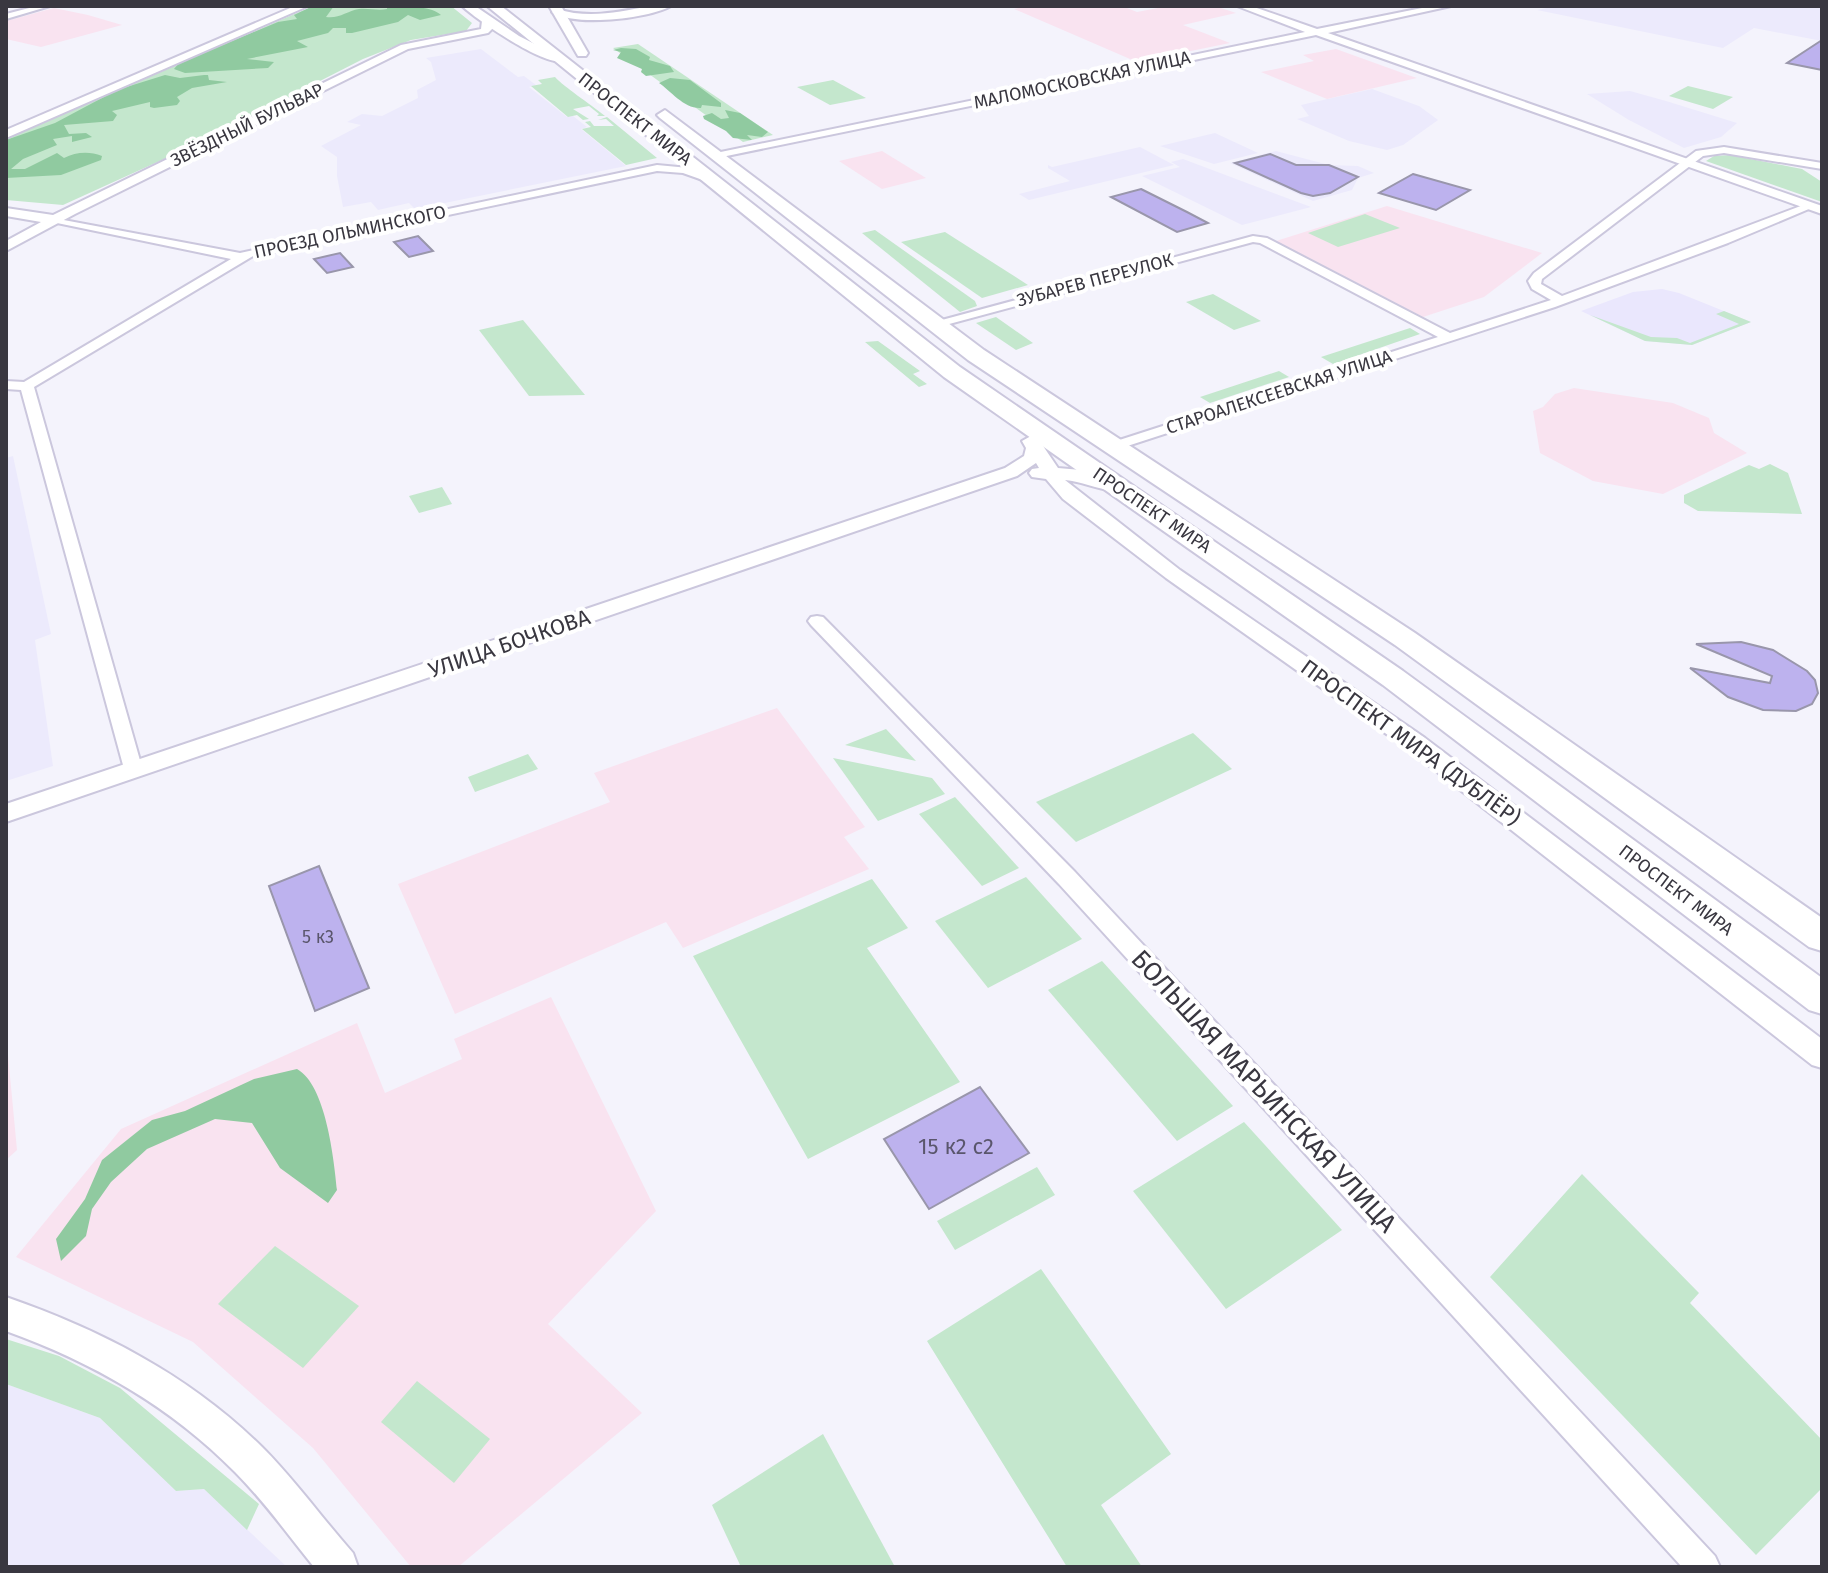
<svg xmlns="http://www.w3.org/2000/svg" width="1828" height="1573" viewBox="0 0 1828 1573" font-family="'Fira Sans',sans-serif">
  <rect width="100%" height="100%" fill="#f4f3fc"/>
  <g fill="#eceafc">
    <polygon points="1556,6 1822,6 1822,41 1754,28 1723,48 1537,10"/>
    <polygon points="481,49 518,77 524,76 536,85 529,87 567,117 573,116 587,127 581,129 626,166 415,209 409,203 378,210 371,202 343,207 337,176 337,157 321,146 361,125 347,122 362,114 382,116 418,98 417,90 436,80 431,62 426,58"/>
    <polygon points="1372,89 1419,106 1438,120 1403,145 1387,150 1349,141 1297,119 1309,116 1301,105"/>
    <polygon points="1630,91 1666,101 1737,123 1721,137 1684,148 1629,120 1587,94"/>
    <polygon points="1215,133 1258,153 1214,164 1160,146"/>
    <polygon points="1140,147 1174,165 1029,200 1019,194 1070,181 1048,168 1048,165 1052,167"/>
    <polygon points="1276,151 1329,165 1358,166 1374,173 1358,178 1352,190 1313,201 1230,163"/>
    <polygon points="1183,159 1311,207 1242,225 1142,176 1180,167 1171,162"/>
    <polygon points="13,456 51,634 35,640 53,766 6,781 6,458"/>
    <polygon points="6,1384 100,1418 176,1491 204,1489 287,1567 6,1567"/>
  </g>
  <g fill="#f9e3f0">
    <polygon points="1029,6 1122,6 1137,12 1168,6 1215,6 1236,13 1183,25 1230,43 1137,62 1014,9"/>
    <polygon points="54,8 88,15 122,25 41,47 6,39 6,21"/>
    <polygon points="1336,49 1411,76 1417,78 1327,99 1261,72 1314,61 1303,55"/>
    <polygon points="882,151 926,178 882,189 839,161"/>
    <polygon points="1387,206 1542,253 1484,297 1423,317 1276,241"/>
    <polygon points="1574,388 1673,403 1709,418 1714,433 1747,453 1663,494 1593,481 1540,453 1533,411 1543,407 1555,394"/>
    <polygon points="777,708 865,827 844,837 869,869 683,948 666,922 455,1014 398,884 610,802 594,773"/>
    <polygon points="551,997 656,1211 548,1324 642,1413 458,1567 411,1567 313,1448 193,1342 16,1257 121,1129 357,1023 385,1093 462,1059 454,1039"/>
    <polygon points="6,1034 17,1150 6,1160"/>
  </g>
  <polygon fill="#eae7fd" points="1662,289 1679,293 1751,322 1692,345 1645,341 1581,311 1633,292"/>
  <g fill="#c4e7cd">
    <polygon points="313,6 451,6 472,23 466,31 411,40 363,59 230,127 217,130 216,134 197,144 63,205 6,200 6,139"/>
    <polygon points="638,44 773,135 743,142 613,48"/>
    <path d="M555 77C564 87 589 103 605 116H597L599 114 589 106 573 109 589 119 583 120 577 115 568 117 531 86 542 84 538 80Z"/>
    <polygon points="833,80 866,98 830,105 797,87"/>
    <polygon points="1688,86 1733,97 1713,109 1669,96"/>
    <polygon points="607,117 657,158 626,165 582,129 591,127 585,122 590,121 594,126 614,126 606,119 598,120"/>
    <polygon points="1730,155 1802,169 1822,182 1822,202 1706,161 1714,156"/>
    <polygon points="1365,214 1400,228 1338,247 1308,233"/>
    <polygon points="875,230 975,301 977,306 960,312 862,233"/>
    <polygon points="945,232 1028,285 982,298 901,242"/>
    <polygon points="1213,294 1261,321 1234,330 1186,302"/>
    <polygon points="1724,311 1751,322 1692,345 1645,341 1590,315 1651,337 1677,338 1690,343 1739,324 1716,314"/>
    <polygon points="996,317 1033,343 1016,350 976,323"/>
    <polygon points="523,320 585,395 529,396 479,330"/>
    <polygon points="1410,328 1420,334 1333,364 1321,357"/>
    <polygon points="878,341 920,371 913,374 927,384 919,387 865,342"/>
    <polygon points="1279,371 1289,377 1210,403 1200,397"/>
    <polygon points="1770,464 1788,473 1802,514 1698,511 1684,503 1684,495 1749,465 1759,469"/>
    <polygon points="442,487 452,504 419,513 409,496"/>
    <polygon points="886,729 916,761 845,745"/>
    <polygon points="1193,733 1232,769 1076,842 1036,802"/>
    <polygon points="528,754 538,769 475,792 468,777"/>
    <polygon points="833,758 932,778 945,794 878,821"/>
    <polygon points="955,797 1019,868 982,886 919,814"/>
    <polygon points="1026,877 1082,939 988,988 935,921"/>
    <polygon points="872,879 908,928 867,948 960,1082 808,1159 693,956"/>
    <polygon points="1102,961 1233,1106 1177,1141 1048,990"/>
    <polygon points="1244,1122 1342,1230 1226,1309 1133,1191"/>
    <polygon points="1037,1167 1055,1195 955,1250 937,1221"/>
    <polygon points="1582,1174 1699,1293 1690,1303 1822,1440 1822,1488 1756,1555 1490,1277"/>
    <polygon points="275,1246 359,1306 303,1368 218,1304"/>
    <polygon points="1041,1269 1171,1454 1101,1505 1142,1567 1067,1567 927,1341"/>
    <polygon points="6,1339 59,1356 120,1388 259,1504 247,1530 204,1489 176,1491 100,1418 6,1384"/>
    <polygon points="417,1381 490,1439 454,1483 381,1422"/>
    <polygon points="823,1434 895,1567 741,1567 712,1505"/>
  </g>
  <g fill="#90caa0">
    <path d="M313 6H334L326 17C339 19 347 11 359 9 369 8 378 11 387 9V6C402 6 430 5 441 15L420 20 408 15 398 22 352 33H346V28H333L328 33 297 41 308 47 247 59 274 62 268 68 185 73 174 69 179 63 278 22 297 19 294 15Z"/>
    <polygon points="621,48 636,49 650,57 649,60 670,66 674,72 646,76 641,72 642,69 617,58 621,52 613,50"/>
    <path d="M165 75 180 78 204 75H208L209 80 227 82 192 88 177 97 180 101 177 105 154 108 150 107V102L112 111 117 115 113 121 64 125 69 134 86 133 92 137 72 142V136L53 139 57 145 23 159 11 169H25L57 153 64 158C76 152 89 151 102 156L101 160 61 175 6 178V140L55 123 117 90Z"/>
    <path d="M670 78 690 80 721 103V107L702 105 701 108C684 109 671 91 659 83Z"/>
    <polygon points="725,110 740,113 768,132 762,137 747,135 752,140 733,138 726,131 704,119 703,116 712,113 721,119 729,118"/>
    <path d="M297 1069C326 1085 334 1159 337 1190L328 1203 280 1168 252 1123 215 1119 147 1149 111 1182 92 1209 86 1236 61 1261 56 1239 85 1199 102 1160 152 1120 185 1111 254 1079Z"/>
  </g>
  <g fill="#bdb2ee" stroke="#9996ab" stroke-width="2">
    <polygon points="1822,40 1822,70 1787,63"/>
    <polygon points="1270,154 1296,165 1329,165 1358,177 1330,193 1313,196 1301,193 1235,163"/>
    <polygon points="1413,174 1470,190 1436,210 1379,193"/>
    <polygon points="1141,189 1187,212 1208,223 1177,232 1111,197"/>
    <polygon points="418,236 433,251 409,257 394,242"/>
    <polygon points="340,253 353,267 327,273 314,259"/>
    <polygon points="1741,642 1773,650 1807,671 1815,680 1818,693 1812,704 1796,711 1763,710 1728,697 1690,668 1770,683 1772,676 1696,644"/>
    <polygon points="319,866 369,988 315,1011 269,886"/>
    <polygon points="980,1087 1029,1153 929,1209 884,1139"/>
  </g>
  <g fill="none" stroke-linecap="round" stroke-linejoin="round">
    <defs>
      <g id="minor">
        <polygon points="37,6 50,6 6,19 6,14"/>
        <polygon points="1724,147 1822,163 1822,169 1724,153 1703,156 1542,279 1541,284 1562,296 1806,204 1816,206 1728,243 1555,307 1112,451 1107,450 1107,444 1438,337 1260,243 1253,242 938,327 927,324 1253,236 1267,238 1450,333 1551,300 1532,289 1528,281 1534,273 1696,151"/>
        <polygon points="657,165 689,168 719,181 714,184 683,173 657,171 253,256 34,387 143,771 133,778 126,776 21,390 6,389 6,381 24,382 231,259 57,223 51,220 53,218 240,253"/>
        <polygon points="817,616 823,617 1075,872 1715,1556 1720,1567 1682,1567 1059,884 811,625 808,621 811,617"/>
      </g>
      <g id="tertiary">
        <polygon points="295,6 308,6 6,138 6,130"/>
        <path d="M650 6H671C648 19 574 27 552 12L557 9C588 19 619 12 650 6Z"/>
        <polygon points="1237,6 1251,6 1317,29 1432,6 1451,6 1328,33 1822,206 1822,214 1316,35 717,158 711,154 1305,32"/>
        <polygon points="487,18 492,21 493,28 488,33 408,49 75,214 6,251 6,241 41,222 6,216 6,208 53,215 401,45 481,29 482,21"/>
        <path d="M1031 436 1037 437 1058 468 1081 470 1121 481 1123 485 1121 489C1103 493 1083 481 1065 480L1180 570 1425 738 1822 1039V1068L1812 1065 1409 750 1166 578 1063 499 1046 479 1032 477 1029 473 1032 469 1039 468 1036 463 1017 476 6 822V804L1005 468 1024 456 1026 448 1022 441Z"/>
        <path d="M6 1297C101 1330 189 1375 262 1447 295 1480 322 1518 353 1553L358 1567H314C288 1535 264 1501 235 1472 170 1406 92 1362 6 1331Z"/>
      </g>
      <g id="secondary">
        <path d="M462 6H475L519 36 566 60C550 71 477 20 462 6Z"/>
        <polygon points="549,6 561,6 588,53 586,56 578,56"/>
      </g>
      <g id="primary">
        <polygon points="487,6 501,6 960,367 1403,671 1822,978 1822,1014 1809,1010 1383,685 944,377"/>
        <polygon points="665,110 984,350 1415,633 1822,918 1822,951 1809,947 1395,645 968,360 660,118 657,115"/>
      </g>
    </defs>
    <use href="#minor" stroke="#cbc7dd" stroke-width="4"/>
    <use href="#tertiary" stroke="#cbc7dd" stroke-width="4"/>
    <use href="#secondary" stroke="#cbc7dd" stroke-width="4"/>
    <use href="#primary" stroke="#cbc7dd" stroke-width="4"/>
    <use href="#minor" fill="#fff" fill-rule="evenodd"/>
    <use href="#tertiary" fill="#fff" fill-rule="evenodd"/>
    <use href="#secondary" fill="#fff" fill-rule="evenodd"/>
    <use href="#primary" fill="#fff" fill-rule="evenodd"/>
  </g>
  <g text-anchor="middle" stroke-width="8" stroke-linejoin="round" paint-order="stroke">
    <g font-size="18" fill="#393740" stroke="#fff">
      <text transform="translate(1082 80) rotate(-12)" y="6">МАЛОМОСКОВСКАЯ УЛИЦА</text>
      <text transform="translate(635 119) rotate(38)" y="6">ПРОСПЕКТ МИРА</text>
      <text transform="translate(247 125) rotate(-26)" y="6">ЗВЁЗДНЫЙ БУЛЬВАР</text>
      <text transform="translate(350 232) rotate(-12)" y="6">ПРОЕЗД ОЛЬМИНСКОГО</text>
      <text transform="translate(1095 280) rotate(-15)" y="6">ЗУБАРЕВ ПЕРЕУЛОК</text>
      <text transform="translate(1279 392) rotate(-18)" y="6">СТАРОАЛЕКСЕЕВСКАЯ УЛИЦА</text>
      <text transform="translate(1152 510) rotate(34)" y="6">ПРОСПЕКТ МИРА</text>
      <text transform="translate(1676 890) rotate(37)" y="6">ПРОСПЕКТ МИРА</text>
    </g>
    <g font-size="18" fill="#5a566c">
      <text x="318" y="943">5 к3</text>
    </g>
    <g font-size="22" fill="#393740" stroke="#fff">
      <text transform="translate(509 643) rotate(-19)" y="8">УЛИЦА БОЧКОВА</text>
      <text transform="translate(1411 742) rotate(36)" y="8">ПРОСПЕКТ МИРА (ДУБЛЁР)</text>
    </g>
    <g font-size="22" fill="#5a566c">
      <text x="956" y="1154">15 к2 с2</text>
    </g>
    <g font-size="26" fill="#393740" stroke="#fff">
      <text transform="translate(1264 1091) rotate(47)" y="9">БОЛЬШАЯ МАРЬИНСКАЯ УЛИЦА</text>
    </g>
  </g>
  <rect width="1828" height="1573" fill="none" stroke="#393740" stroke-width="16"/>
</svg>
